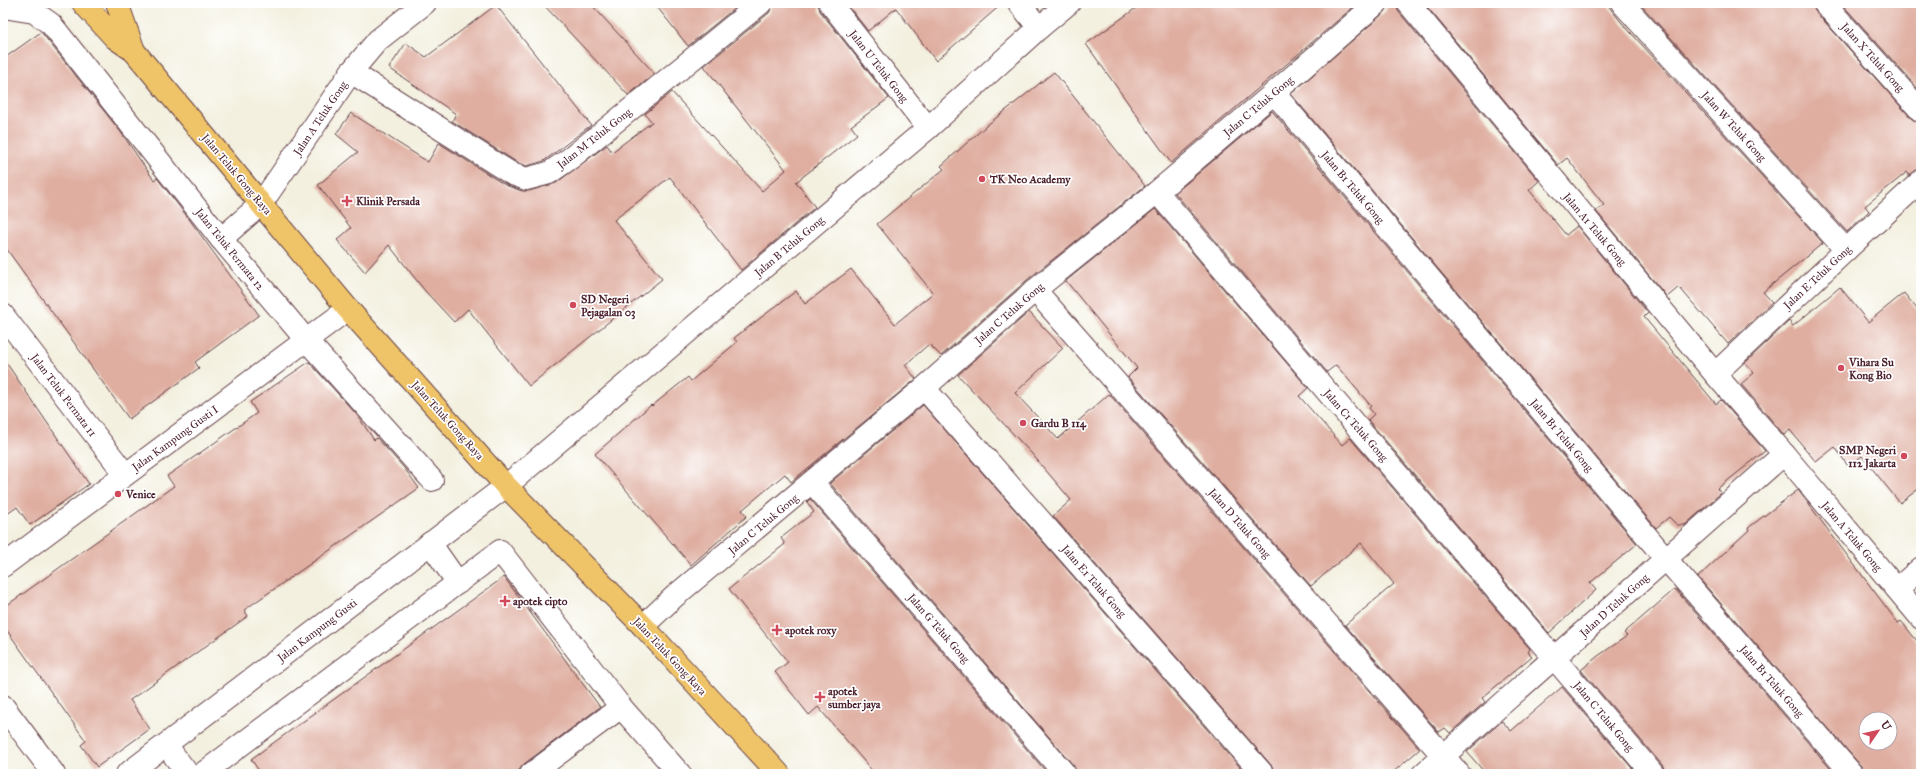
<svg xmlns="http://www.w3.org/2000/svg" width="1924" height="777" viewBox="0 0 1924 777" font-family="'IM FELL Great Primer',serif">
  <rect width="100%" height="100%" fill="#fff"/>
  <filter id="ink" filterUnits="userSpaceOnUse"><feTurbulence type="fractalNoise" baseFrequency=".025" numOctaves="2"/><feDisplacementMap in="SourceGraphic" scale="8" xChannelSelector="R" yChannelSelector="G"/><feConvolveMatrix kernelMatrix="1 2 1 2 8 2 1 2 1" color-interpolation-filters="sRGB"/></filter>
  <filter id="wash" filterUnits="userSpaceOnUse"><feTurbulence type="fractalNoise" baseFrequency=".012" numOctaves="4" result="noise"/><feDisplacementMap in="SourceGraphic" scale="16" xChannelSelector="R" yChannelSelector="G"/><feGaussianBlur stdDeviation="0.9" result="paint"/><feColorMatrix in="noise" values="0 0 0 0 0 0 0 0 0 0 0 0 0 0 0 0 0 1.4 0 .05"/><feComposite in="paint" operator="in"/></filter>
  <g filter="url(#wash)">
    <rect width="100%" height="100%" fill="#f3f0df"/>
    <g id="blocks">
      <g fill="#dfaea0" fill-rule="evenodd">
        <polygon points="542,3 590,3 655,74 628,95"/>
        <polygon points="654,3 741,3 688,46"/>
        <polygon points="773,3 818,3 820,11 889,98 851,126 857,134 796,182 815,207 741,270 670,177 614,220 662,279 529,386 468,309 454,322 425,291 389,245 365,272 337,240 351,228 318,185 358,152 336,134 351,113 428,162 439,143 505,185 522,191 529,191 556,183 607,145 612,152 652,122 645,114 672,92 762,191 786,170 704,66 769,13"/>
        <polygon points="846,3 1003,3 936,61 896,8 868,31"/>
        <polygon points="1143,3 1358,3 1171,163 1086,44"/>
        <polygon points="1389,3 1396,3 1398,11 1539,181 1529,190 1566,235 1577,226 1648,313 1644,317 1716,404 1721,400 1765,451 1717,489 1721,493 1685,525 1677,525 1669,517 1656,528 1291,94 1385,12"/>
        <polygon points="1424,3 1606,3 1621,22 1823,243 1763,292 1772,302 1728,344 1679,287 1667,297 1596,211 1604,205 1567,158 1558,165"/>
        <polygon points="1643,3 1812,3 1815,11 1912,119 1921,123 1921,169 1909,175 1907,172 1865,206 1869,211 1847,232 1641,5"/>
        <polygon points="1841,3 1921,3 1921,92"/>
        <polygon points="496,5 591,125 544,161 527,166 518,163 452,121 456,114 389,68 406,43 426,57"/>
        <polygon points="41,32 120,131 154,180 157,178 189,219 259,315 195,362 199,368 129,419 3,244 3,59"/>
        <polygon points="1054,72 1145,186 1027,280 941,356 929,344 905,365 916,379 791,482 785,474 742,510 747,516 691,565 595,454 651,405 652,406 688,377 691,381 737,342 734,338 796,291 805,304 851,269 895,324 933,293 877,224 944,169 941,166 986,126"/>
        <polygon points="1272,111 1637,544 1590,583 1596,590 1549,633 1368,420 1374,414 1369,408 1371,406 1336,365 1327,372 1175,193"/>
        <polygon points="1155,209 1308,388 1299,396 1342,445 1350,438 1530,649 1528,652 1532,656 1482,698 1485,702 1450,733 1445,728 1439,732 1345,625 1394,584 1361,543 1311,586 1128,377 1137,368 1066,281"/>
        <polygon points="1840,287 1868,322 1904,293 1921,314 1921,487 1900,503 1862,456 1848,466 1835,447 1816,462 1790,430 1784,435 1741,384 1754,373 1745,363 1789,321 1793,326"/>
        <polygon points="1029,312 1063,348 1015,393 1058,439 1109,394 1420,749 1391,774 1275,774 1272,766 1053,516 1071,500 1032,454 958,375"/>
        <polygon points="3,358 89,484 30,525 17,507 3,517"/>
        <polygon points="309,362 357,415 374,440 377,438 404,468 419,488 244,610 248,616 130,700 150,729 97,767 81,745 86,741 3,625 3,608 174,486 167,476 257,413 250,402"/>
        <polygon points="923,405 1246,774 1077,774 1074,766 830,483"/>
        <path d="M1798 490 1898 623 1901 621 1921 646V774H1864L1861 766 1698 577 1749 530 1748 528ZM1866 719H1890V743H1866Z"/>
        <polygon points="810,499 1048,774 875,774 818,707 809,715 775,672 788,662 729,589 785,544 781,538 814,512 807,502"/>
        <polygon points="504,577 600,707 524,764 516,774 261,774 251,759"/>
        <polygon points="1675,589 1835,774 1665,774 1663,766 1581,670 1598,656 1627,636 1624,633"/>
        <polygon points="1562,687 1637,774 1486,774 1467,752 1502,721 1511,731"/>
      </g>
    </g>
  </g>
  <g filter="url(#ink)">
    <use href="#blocks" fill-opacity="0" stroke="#633e46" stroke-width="1"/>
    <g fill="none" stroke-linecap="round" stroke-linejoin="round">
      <defs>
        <g id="minor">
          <polyline points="830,3 928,128"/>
          <polyline points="1019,3 1039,28"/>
          <polyline points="1408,3 1715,374 1784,454 1921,618"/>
          <polyline points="1622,3 1846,250"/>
          <polyline points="1824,3 1921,111"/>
          <polyline points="3,7 34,12 51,24 221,239 307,341 432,480"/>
          <polyline points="351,72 512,174 526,179 549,173 572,157 761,3"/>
          <polyline points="1274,93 1666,559 1852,774"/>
          <polyline points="1157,192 1653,774"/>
          <polyline points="221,239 261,204 351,72 378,40 425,3"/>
          <polyline points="1035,290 1459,774"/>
          <polyline points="3,315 125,474"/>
          <polyline points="1715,374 1846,250 1921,181"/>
          <polyline points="924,388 1263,774"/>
          <polyline points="812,482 1065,774"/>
          <polyline points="430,543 458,583"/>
          <polyline points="3,566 348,309"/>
          <polyline points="1897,589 1921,568"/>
          <polyline points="643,626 675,596 924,388 1035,290 1157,192 1274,93 1377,3"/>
          <polyline points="3,706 54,774"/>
          <polyline points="166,745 188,774"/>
          <polyline points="127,774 506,486 928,128 1039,28 1069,3"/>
          <polyline points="202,774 500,551 621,707 680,774"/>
          <polyline points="531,774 621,707"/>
          <polyline points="1423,774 1784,454"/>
        </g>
        <g id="major">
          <polyline points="83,3 115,38 134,51 348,309 506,486 643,626 779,774"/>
          <polyline points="117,3 134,51"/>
        </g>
      </defs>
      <use href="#minor" stroke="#633e46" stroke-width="24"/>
      <use href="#major" stroke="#633e46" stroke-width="24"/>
      <use href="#minor" stroke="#fff" stroke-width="22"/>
      <use href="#major" stroke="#efc469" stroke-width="22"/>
    </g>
  </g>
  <g fill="#d1495b" stroke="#fff" stroke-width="1.5">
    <circle cx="982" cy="179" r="4"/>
    <path d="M345 195h4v4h4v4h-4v4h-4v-4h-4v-4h4z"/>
    <circle cx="573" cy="305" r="4"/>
    <circle cx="1841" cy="368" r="4"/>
    <circle cx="1023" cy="423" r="4"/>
    <circle cx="1904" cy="456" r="4"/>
    <circle cx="118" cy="494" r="4"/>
    <path d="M503 595h4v4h4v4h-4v4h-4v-4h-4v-4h4z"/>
    <path d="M775 624h4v4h4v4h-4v4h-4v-4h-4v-4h4z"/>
    <path d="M818 691h4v4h4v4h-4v4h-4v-4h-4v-4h4z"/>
  </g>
  <g text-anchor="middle" stroke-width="3.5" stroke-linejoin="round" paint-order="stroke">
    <g font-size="11" fill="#4a1f2b" stroke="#fff">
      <text transform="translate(1873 57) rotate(48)" y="4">Jalan X Teluk Gong</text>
      <text transform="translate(879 66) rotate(52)" y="4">Jalan U Teluk Gong</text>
      <text transform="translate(1258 106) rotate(-40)" y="4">Jalan C Teluk Gong</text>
      <text transform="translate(320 118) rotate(-56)" y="4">Jalan A Teluk Gong</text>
      <text transform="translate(1734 126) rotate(48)" y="4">Jalan W Teluk Gong</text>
      <text transform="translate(594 138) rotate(-38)" y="4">Jalan M Teluk Gong</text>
      <text transform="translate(237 174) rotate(50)" y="4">Jalan Teluk Gong Raya</text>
      <text transform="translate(1353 187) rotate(50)" y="4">Jalan B1 Teluk Gong</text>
      <text transform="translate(1595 229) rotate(50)" y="4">Jalan A1 Teluk Gong</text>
      <text transform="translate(789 246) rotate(-40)" y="4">Jalan B Teluk Gong</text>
      <text transform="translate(230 249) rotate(51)" y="4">Jalan Teluk Permata 12</text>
      <text transform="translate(1817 277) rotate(-43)" y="4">Jalan E Teluk Gong</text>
      <text transform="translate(1009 313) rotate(-41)" y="4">Jalan C Teluk Gong</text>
      <text transform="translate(64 395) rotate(53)" y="4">Jalan Teluk Permata 11</text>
      <text transform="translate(448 420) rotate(48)" y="4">Jalan Teluk Gong Raya</text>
      <text transform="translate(1356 425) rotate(49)" y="4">Jalan C1 Teluk Gong</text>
      <text transform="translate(1562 435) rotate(50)" y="4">Jalan B1 Teluk Gong</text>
      <text transform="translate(175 438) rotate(-36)" y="4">Jalan Kampung Gusti I</text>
      <text transform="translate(1240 523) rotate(49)" y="4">Jalan D Teluk Gong</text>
      <text transform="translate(763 524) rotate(-40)" y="4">Jalan C Teluk Gong</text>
      <text transform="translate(1852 536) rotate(50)" y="4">Jalan A Teluk Gong</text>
      <text transform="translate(1094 581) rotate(49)" y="4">Jalan E1 Teluk Gong</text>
      <text transform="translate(1614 605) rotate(-42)" y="4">Jalan D Teluk Gong</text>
      <text transform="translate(939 628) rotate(49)" y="4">Jalan G Teluk Gong</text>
      <text transform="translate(317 630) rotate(-37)" y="4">Jalan Kampung Gusti</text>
      <text transform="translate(670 656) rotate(47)" y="4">Jalan Teluk Gong Raya</text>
      <text transform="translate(1772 681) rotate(49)" y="4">Jalan B1 Teluk Gong</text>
      <text transform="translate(1604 716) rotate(50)" y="4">Jalan C Teluk Gong</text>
    </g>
    <g font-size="11" font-weight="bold" fill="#4a1f2b" stroke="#fff" text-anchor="start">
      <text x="990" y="183">TK Neo Academy</text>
      <text x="356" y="205">Klinik Persada</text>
      <text x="581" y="303">SD Negeri<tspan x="581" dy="13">Pejagalan 03</tspan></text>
      <text x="1849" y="366">Vihara Su<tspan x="1849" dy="13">Kong Bio</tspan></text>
      <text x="1031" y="427">Gardu B 114</text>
      <text x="1896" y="454" text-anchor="end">SMP Negeri<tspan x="1896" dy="13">112 Jakarta</tspan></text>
      <text x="126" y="498">Venice</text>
      <text x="513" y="605">apotek cipto</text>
      <text x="785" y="634">apotek roxy</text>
      <text x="828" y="695">apotek<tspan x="828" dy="13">sumber jaya</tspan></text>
    </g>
  </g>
  <rect width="1924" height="777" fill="none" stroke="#fff" stroke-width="16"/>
  <g transform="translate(1878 731) rotate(56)"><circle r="19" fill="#ffffff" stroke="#b7a5aa"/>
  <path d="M0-3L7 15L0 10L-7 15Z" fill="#d1495b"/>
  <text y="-6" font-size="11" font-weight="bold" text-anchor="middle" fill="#4a1f2b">U</text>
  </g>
</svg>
